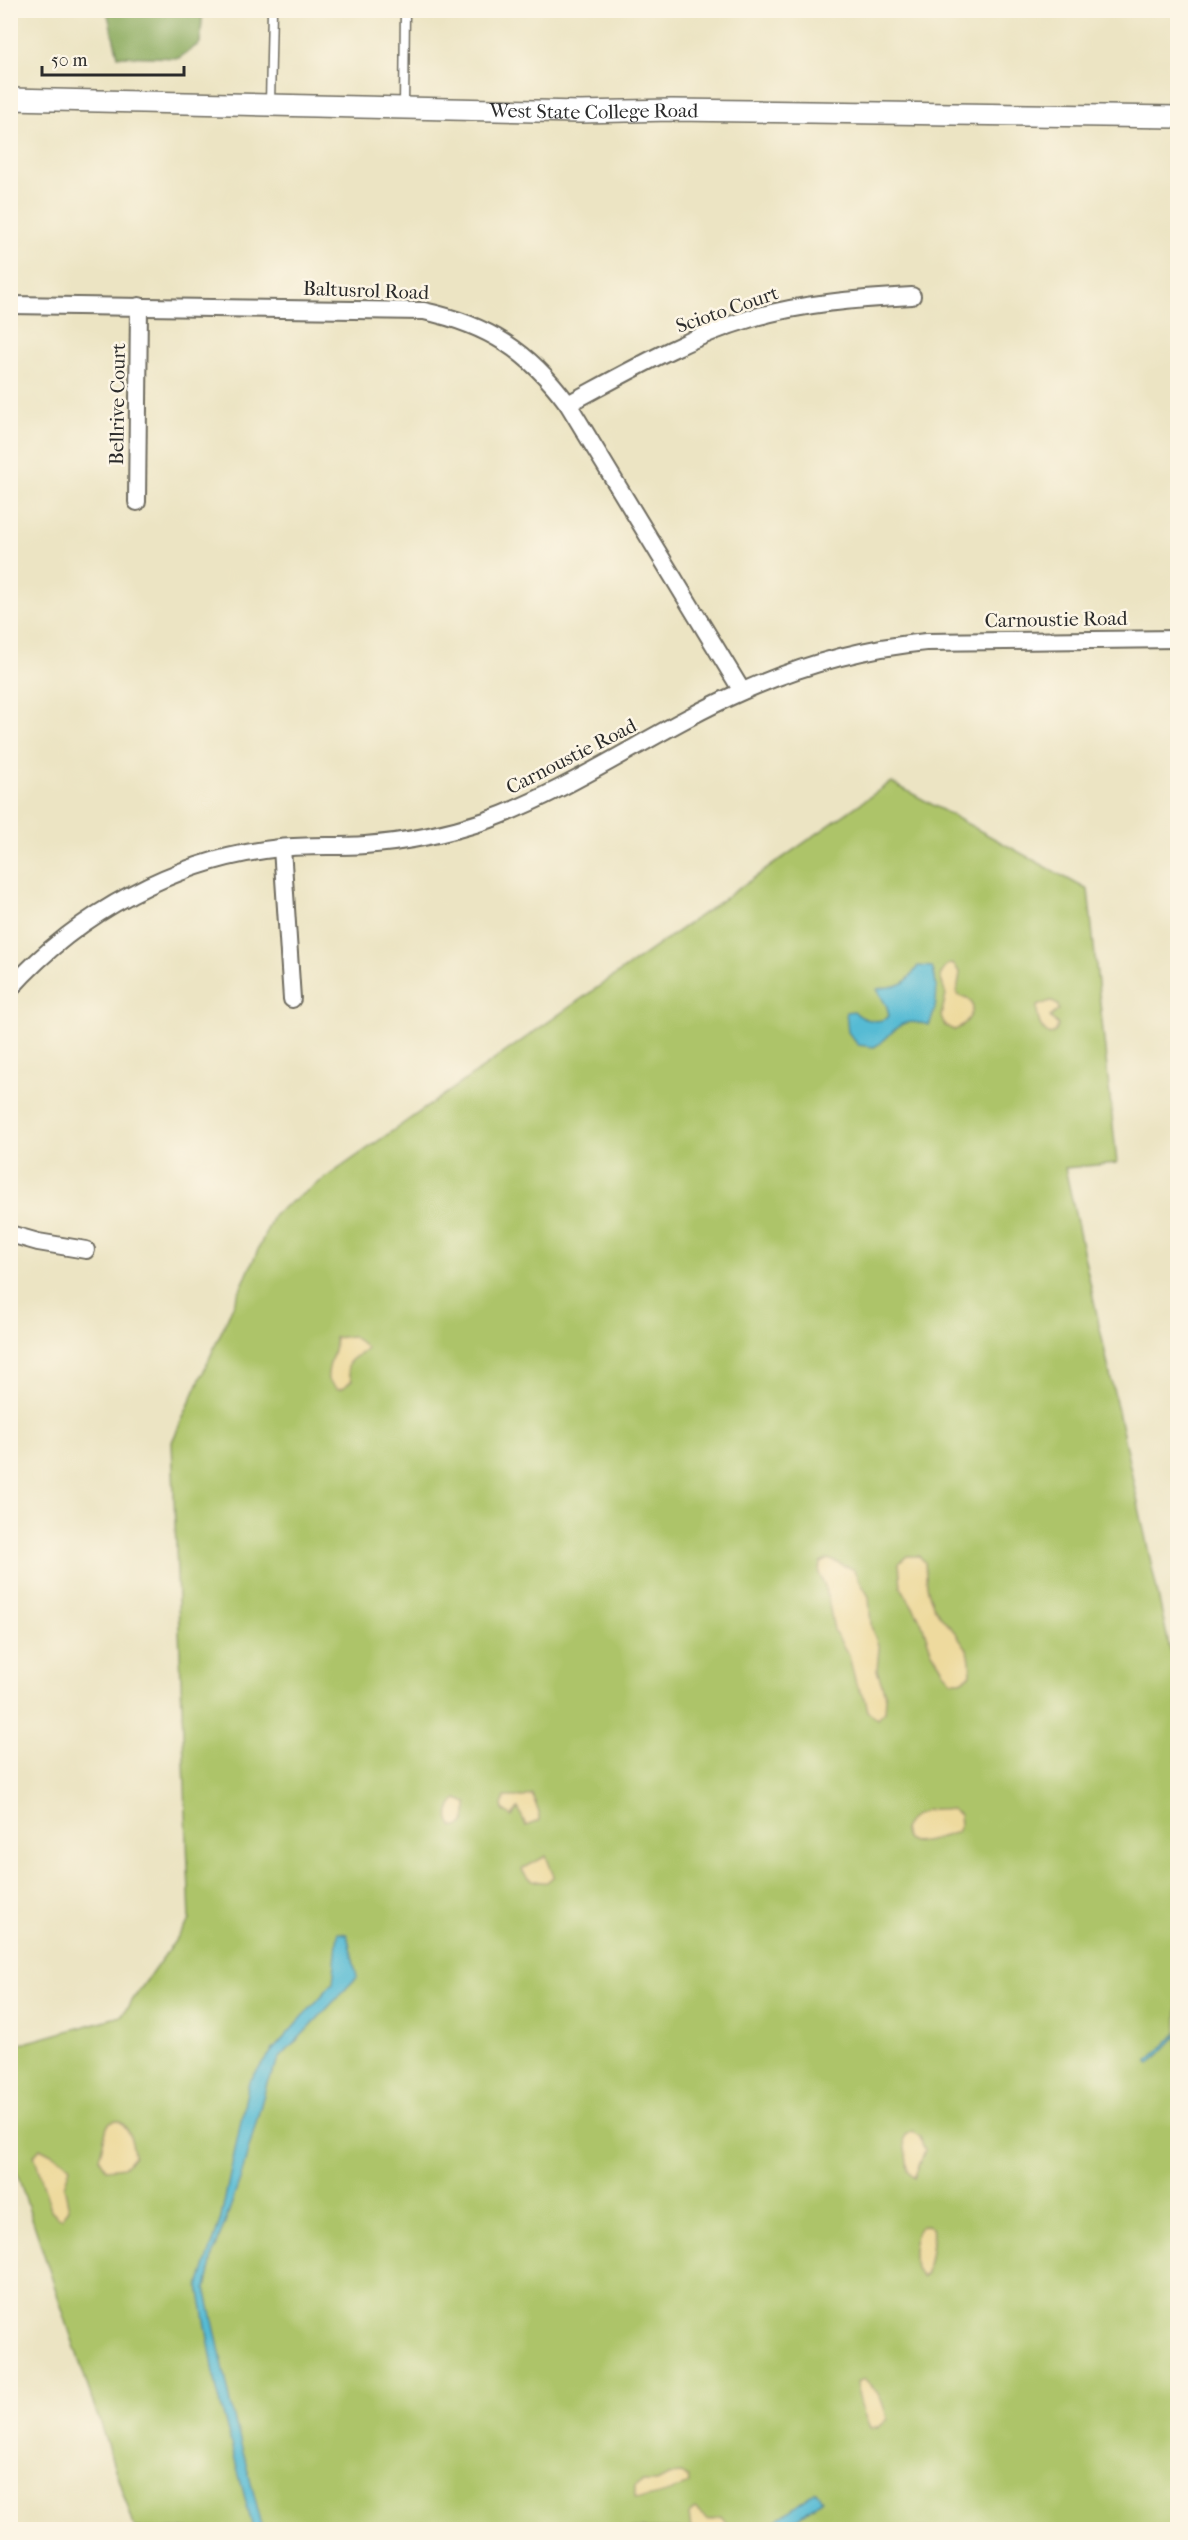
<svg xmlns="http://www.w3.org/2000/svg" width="1188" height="2540" viewBox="0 0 1188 2540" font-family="'IM FELL French Canon',serif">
  <rect width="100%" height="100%" fill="#fcf5e5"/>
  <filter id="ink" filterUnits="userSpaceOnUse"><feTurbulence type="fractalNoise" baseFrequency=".0167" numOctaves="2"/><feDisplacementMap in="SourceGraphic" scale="12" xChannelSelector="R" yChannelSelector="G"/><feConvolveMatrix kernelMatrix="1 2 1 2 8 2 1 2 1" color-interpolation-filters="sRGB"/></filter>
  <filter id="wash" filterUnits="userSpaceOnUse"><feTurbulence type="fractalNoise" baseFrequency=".008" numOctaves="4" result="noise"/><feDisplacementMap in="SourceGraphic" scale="24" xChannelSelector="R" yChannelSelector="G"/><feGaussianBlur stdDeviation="1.35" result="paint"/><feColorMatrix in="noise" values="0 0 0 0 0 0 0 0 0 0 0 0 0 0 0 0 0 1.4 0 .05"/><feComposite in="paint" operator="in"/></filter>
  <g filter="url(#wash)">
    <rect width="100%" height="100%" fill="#ece4c3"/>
    <polygon fill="#adc469" stroke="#6c784a" stroke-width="1.5" points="891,782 1088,890 1117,1163 1065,1168 1177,1682 1177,2529 135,2529 11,2155 10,2047 121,2016 190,1920 172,1442 274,1214"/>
    <polygon fill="#8aaa5d" stroke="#5a6a44" stroke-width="1.5" points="107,11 203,11 200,43 179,58 118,56"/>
    <g fill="#eeda9e" stroke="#8c8264" stroke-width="1.5">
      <path d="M950 964 954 965 960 973 957 992 958 995C961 997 965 997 967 998 982 1007 964 1028 954 1030L945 1026 941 1016 946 995 940 976 946 966Z"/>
      <path d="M1050 1001 1058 1005 1059 1010 1050 1017 1058 1025 1056 1031 1050 1035C1040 1030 1037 1018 1037 1006Z"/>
      <path d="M352 1336 367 1348C354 1361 341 1358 352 1380L343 1388 338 1389 328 1380C326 1365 337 1352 335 1338Z"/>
      <path d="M907 1556H919L925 1562C926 1582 927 1599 940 1615 950 1627 961 1637 968 1652 971 1659 970 1668 971 1675L961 1681H952L945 1673 931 1650 921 1621 901 1587 899 1563Z"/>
      <polygon points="828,1559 853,1569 869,1597 871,1626 879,1648 877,1670 886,1697 885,1711 877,1719 868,1711 865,1698 856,1684 849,1656 834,1630 826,1589 819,1573 820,1563"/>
      <polygon points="532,1794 539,1813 539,1821 526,1826 518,1808 512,1817 503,1810 502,1805 505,1797 524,1797"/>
      <path d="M457 1799 467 1803C467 1814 469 1828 453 1827 445 1817 449 1807 457 1799Z"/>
      <path d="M951 1809 959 1815 960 1825 957 1832C948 1835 920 1844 911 1841 905 1840 904 1834 903 1829 913 1809 931 1808 951 1809Z"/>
      <path d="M546 1856 554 1876 547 1882C538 1883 525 1879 522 1869Z"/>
      <path d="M116 2120C129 2123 133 2145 134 2156L124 2167 106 2169 99 2158 107 2127 110 2122Z"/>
      <polygon points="912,2131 920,2137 925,2151 914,2178 908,2170 904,2140 905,2135"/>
      <polygon points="40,2148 63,2160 70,2167 64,2186 69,2209 62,2218 58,2217 51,2210 34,2155"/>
      <path d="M927 2225 932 2227C935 2238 928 2261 927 2274L922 2277C909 2264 911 2240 921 2226Z"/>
      <path d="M864 2379C879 2390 883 2402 887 2419L878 2427H870C863 2414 858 2397 857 2382Z"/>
      <path d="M681 2474 688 2477 689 2483C679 2491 646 2500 635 2497V2487L642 2482H657L670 2475Z"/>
      <polygon points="695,2509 708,2520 721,2517 728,2526 724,2529 691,2529 689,2514"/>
    </g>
    <g fill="#56bbd4" stroke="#407380" stroke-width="1.5">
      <path d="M918 966 932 967C939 987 938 1006 929 1025 893 1015 898 1034 874 1047L858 1045 848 1032 846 1012 854 1011C862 1020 879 1025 889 1016L887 1007 877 989C902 984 902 989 918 966Z"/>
      <polygon points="338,1933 347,1934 357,1977 280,2058 267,2083 240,2180 214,2253 206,2288 235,2422 263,2529 253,2529 217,2390 199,2286 221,2218 249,2082 272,2051 333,1983"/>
      <polygon points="1177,2033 1177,2036 1150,2064 1148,2061"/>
      <path d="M816 2491 822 2499C805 2512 788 2530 765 2529Z"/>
    </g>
  </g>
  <g filter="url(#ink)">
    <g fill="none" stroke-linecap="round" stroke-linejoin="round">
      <defs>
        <g id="service">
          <polyline points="270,103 272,10"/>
          <polyline points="404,106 405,10"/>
        </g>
        <g id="minor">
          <path d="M10 305 424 311C488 325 529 351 568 404L742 691"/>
          <path d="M568 404C626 373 685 338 749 319 802 303 857 299 912 296"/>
          <polyline points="137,502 139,306"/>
          <polyline points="282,848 292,999"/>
          <path d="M10 989C79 912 177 859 280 848 308 845 337 847 365 845 406 842 449 833 488 820 578 787 656 729 743 691 802 665 862 648 926 642L1178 639"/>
          <polyline points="10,1234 38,1242 86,1250"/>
        </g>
        <g id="tertiary">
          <path id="s1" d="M10 99 580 112 672 110 1178 117"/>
        </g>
      </defs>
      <use href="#service" stroke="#6f6c60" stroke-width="11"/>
      <use href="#minor" stroke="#6f6c60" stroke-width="20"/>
      <use href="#tertiary" stroke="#6f6c60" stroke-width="24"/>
      <use href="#service" stroke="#fff" stroke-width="8"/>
      <use href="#minor" stroke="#fff" stroke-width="16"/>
      <use href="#tertiary" stroke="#fff" stroke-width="21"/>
    </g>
  </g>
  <g text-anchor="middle" stroke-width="5" stroke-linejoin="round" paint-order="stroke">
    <g font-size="20" fill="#2b2b2b" stroke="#fcf5e5">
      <text dy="7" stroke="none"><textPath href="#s1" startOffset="584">West State College Road</textPath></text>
      <text transform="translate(366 290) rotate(2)" y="7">Baltusrol Road</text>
      <text transform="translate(727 309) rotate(-19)" y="7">Scioto Court</text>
      <text transform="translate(117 404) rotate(-89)" y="7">Bellrive Court</text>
      <text transform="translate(1056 619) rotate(-1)" y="7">Carnoustie Road</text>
      <text transform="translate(571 756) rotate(-27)" y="7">Carnoustie Road</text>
    </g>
  </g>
  <rect width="1188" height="2540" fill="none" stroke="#fcf5e5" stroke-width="36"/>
  <path d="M42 66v9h142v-9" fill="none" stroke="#2b2b2b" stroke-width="3"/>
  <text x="51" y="66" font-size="18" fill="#2b2b2b" stroke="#fcf5e5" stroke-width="4.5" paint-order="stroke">50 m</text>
</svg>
